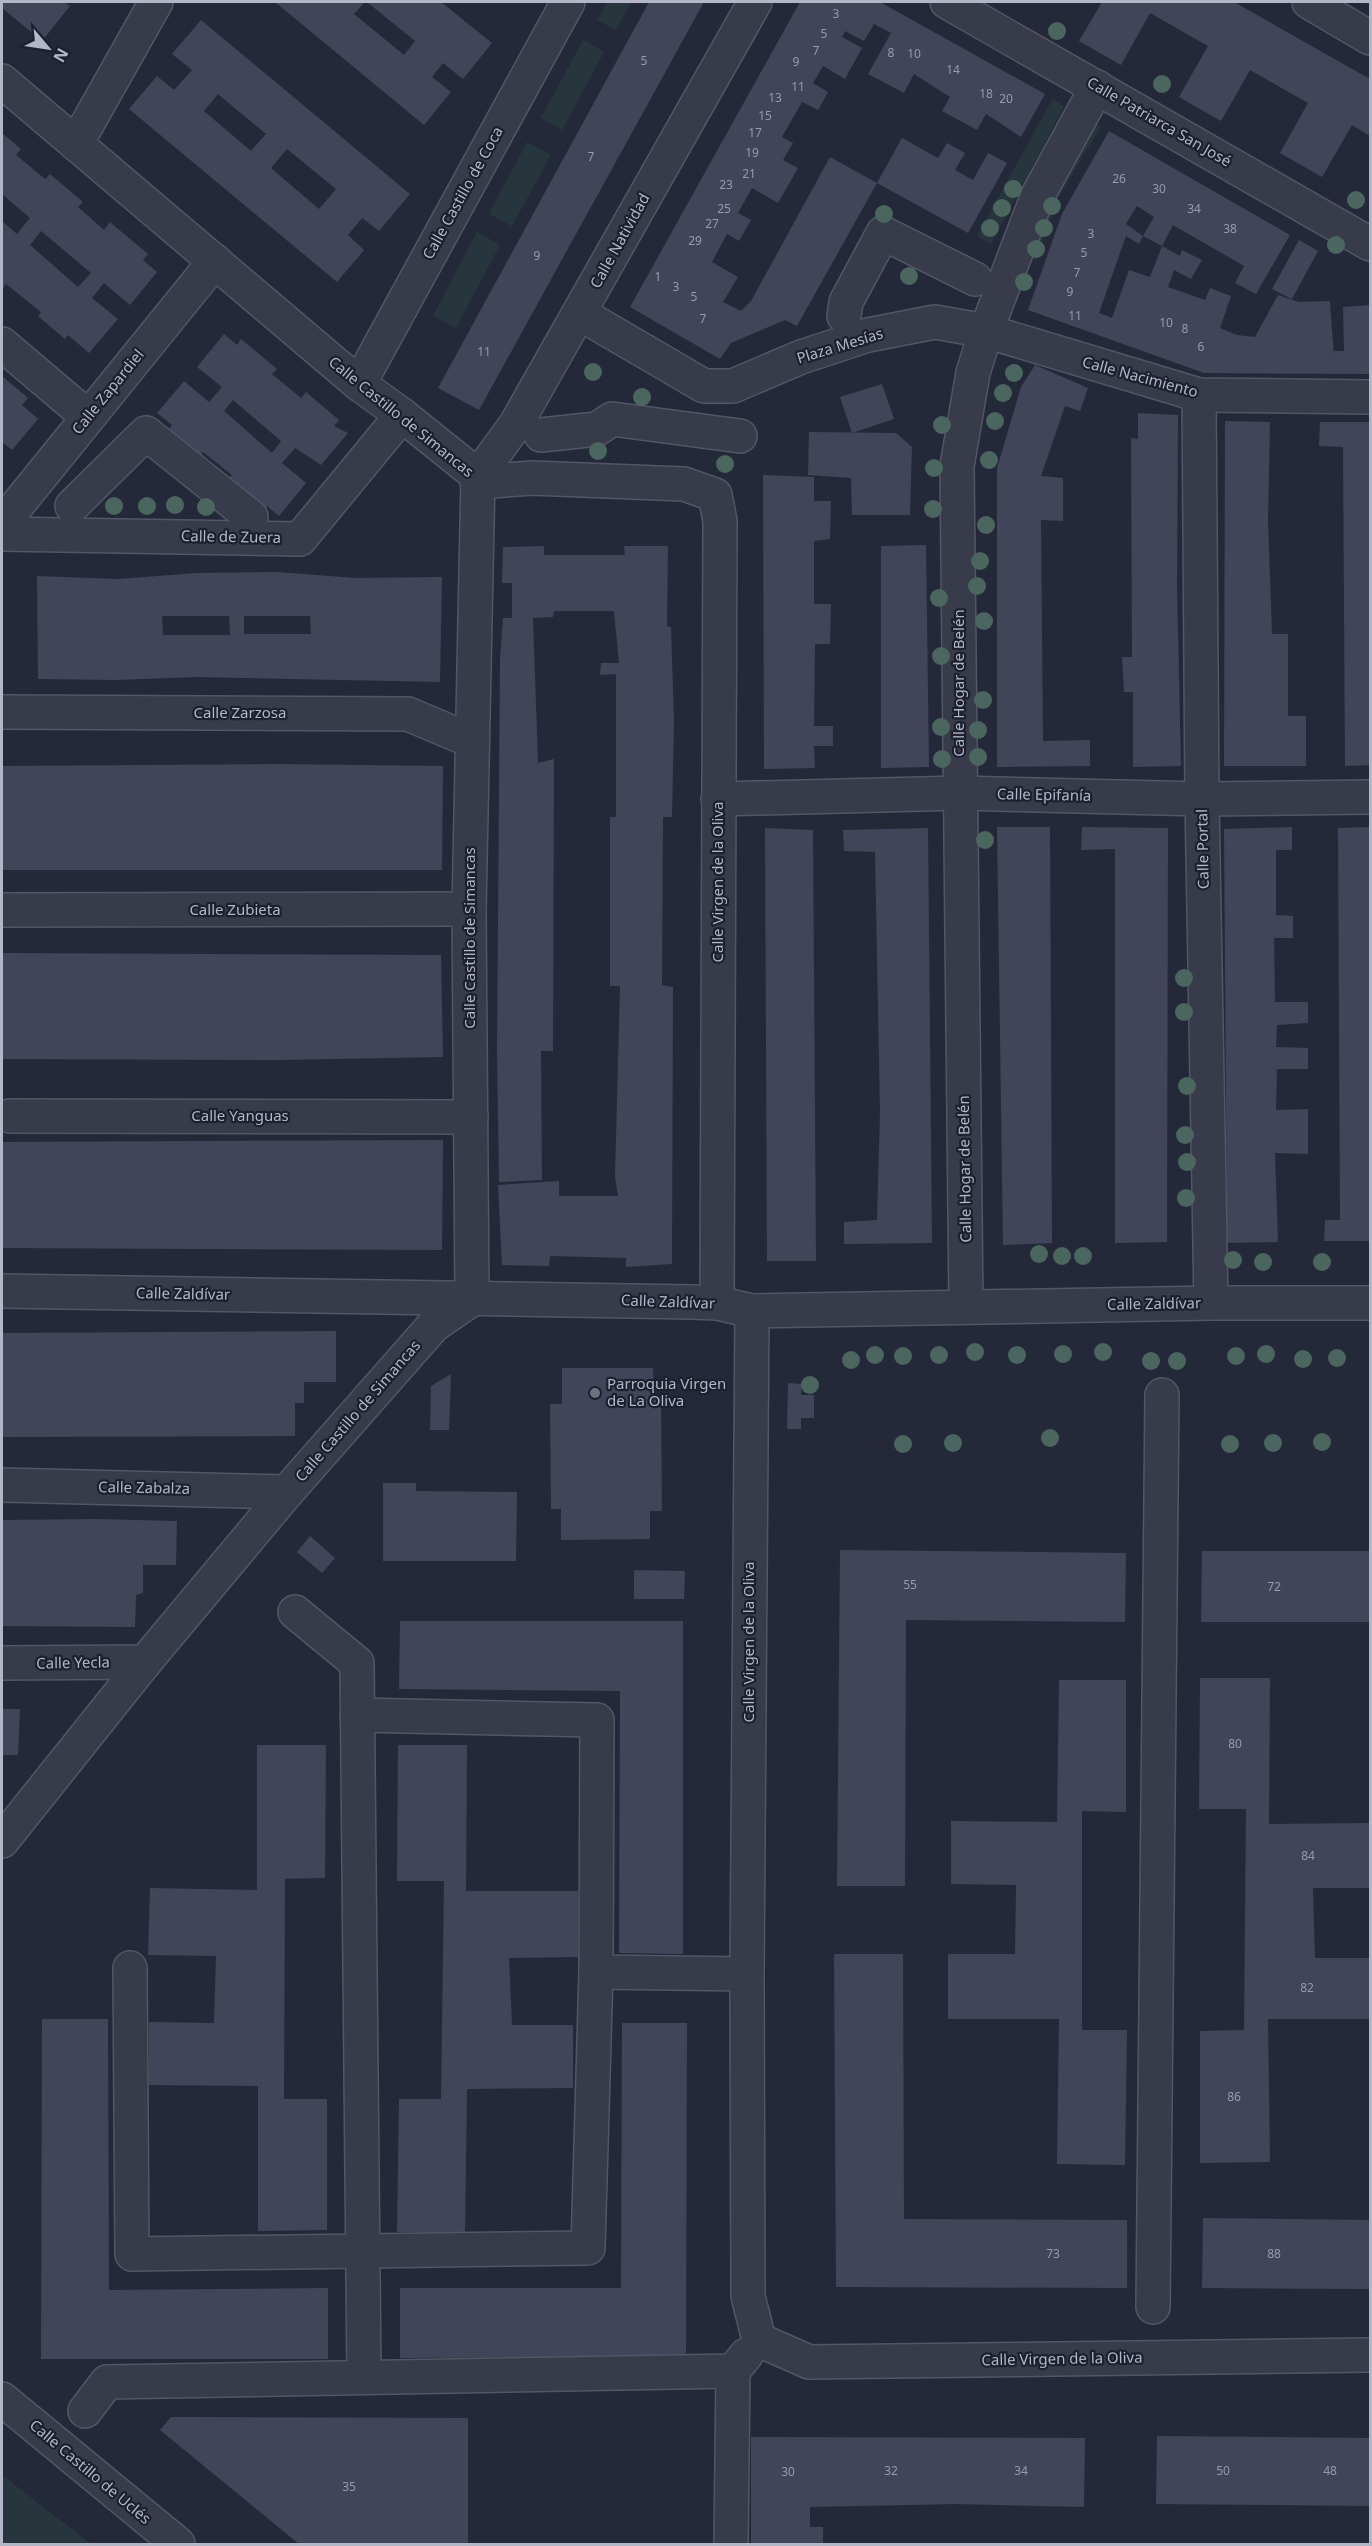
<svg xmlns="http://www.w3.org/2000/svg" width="1372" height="2546" viewBox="0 0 1372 2546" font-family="'Noto Sans',sans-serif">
  <rect width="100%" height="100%" fill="#24293a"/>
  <g fill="#26363c">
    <polygon points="607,2 631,2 616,30 597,20"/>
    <polygon points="583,40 604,52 562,130 541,118"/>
    <polygon points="1053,98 1064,107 991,244 977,236"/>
    <polygon points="1093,123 1101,126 1057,200 1036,260 1027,258 1049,201"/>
    <polygon points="527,142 551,155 512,226 489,214"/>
    <polygon points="477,232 500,245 456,328 433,316"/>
    <polygon points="2,2475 91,2544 2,2544"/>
  </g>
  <g fill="#40455a" fill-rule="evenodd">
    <polygon points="2,2 64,2 70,6 42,41 2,8"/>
    <polygon points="275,2 365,2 354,14 404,55 415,41 367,2 441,2 492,43 463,79 443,63 432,77 451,92 424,125"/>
    <polygon points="649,2 704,2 479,410 438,388"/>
    <polygon points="800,2 880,2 1045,94 1021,137 986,114 977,130 942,111 950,97 914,74 904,93 868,74 891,33 874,24 864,41 845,31 842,37 862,48 845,79 823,66 813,83 828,92 818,110 802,102 782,137 793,143 783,160 798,168 778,203 752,188 738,213 751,220 739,241 727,234 712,262 738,277 723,302 741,311 751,301 830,157 877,183 797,326 785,320 731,343 720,359 630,307"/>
    <polygon points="1102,2 1234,2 1370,79 1370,136 1352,125 1322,177 1280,153 1308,103 1250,70 1221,121 1179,97 1208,46 1150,13 1121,65 1079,41"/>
    <path d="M201 20 410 194 379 231 362 218 348 235 364 250 337 282 129 109 157 76 174 90 192 70 172 54ZM218 94 266 134 251 151 204 111ZM287 149 336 189 319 209 271 168Z"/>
    <polygon points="1109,131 1290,235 1256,294 1235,283 1244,266 1173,225 1162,246 1143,236 1154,217 1137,206 1126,224 1143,236 1139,244 1126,236 1099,313 1112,318 1129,270 1150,277 1162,246 1180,256 1182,250 1202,260 1191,279 1174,270 1168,287 1205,300 1210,288 1231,296 1220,328 1237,335 1255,337 1278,295 1299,302 1330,301 1334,358 1334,351 1344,351 1343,307 1370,305 1370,374 1204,373 1028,310 1062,214"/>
    <path d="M2 133 21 149 16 155 45 179 50 174 83 202 78 207 104 230 110 222 148 254 143 260 157 272 130 305 104 283 92 298 118 319 89 353 68 335 65 339 38 316 41 312 6 284 2 290V221L17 234 30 218 2 194ZM41 231 91 273 78 287 30 245Z"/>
    <polygon points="902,138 938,158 947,143 965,153 955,170 973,180 988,153 1007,163 968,233 877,183"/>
    <polygon points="1299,240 1318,251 1292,299 1272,289"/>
    <path d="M224 334 237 345 241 339 277 369 272 374 301 398 306 392 339 420 334 426 348 433 321 465 295 448 282 463 306 483 279 516 267 506 264 511 227 481 232 475 203 452 197 460 166 434 172 425 157 413 184 381 209 402 222 387 197 367ZM233 400 281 441 272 453 224 411Z"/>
    <polygon points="1035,365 1088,388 1080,411 1065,406 1041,476 1063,478 1063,521 1041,520 1043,741 1090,740 1090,766 997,767 997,468 1021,387"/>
    <polygon points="2,376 28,398 22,405 38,419 12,450 2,442"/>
    <polygon points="882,384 894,419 852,433 840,397"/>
    <polygon points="1138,413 1178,415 1177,586 1181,766 1133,767 1133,692 1124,692 1122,657 1132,657 1131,438 1138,439"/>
    <polygon points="1225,421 1270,422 1268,521 1272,634 1288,634 1288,716 1306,716 1306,766 1224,766"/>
    <polygon points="1320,422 1370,422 1370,765 1345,766 1343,447 1319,446"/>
    <polygon points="809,432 896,433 912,447 910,515 852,515 851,478 808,475"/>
    <polygon points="763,475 814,477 814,501 831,501 830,539 814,541 814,604 831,604 830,644 815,644 814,726 833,726 833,746 814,746 815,768 764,769"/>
    <polygon points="926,545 929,767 881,768 881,546"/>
    <polygon points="544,546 544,555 625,555 624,546 668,546 667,626 671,627 674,721 672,817 663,817 662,985 673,987 672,1264 626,1267 626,1258 550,1256 549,1266 502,1265 498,1185 559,1181 559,1196 618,1196 615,1177 620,986 610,986 610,817 616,817 616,674 600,675 601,663 619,663 614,611 554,611 553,617 533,618 538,763 554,759 553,1051 541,1051 542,1180 499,1182 497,1052 500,659 503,618 512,618 512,583 502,583 503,547"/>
    <path d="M277 572 356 578 442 577 440 682 196 677 117 680 38 679 37 576 118 579 197 573ZM162 616H229L230 635H163ZM244 616H310L311 634H244Z"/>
    <polygon points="277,764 443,766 442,870 2,870 2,766"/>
    <polygon points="997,827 1050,827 1052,1243 1003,1245"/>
    <polygon points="1082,827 1168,828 1167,1242 1115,1243 1115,849 1081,850"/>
    <polygon points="1292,827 1292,850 1276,850 1276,915 1293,916 1293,938 1274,938 1275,1002 1308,1002 1308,1023 1277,1025 1276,1047 1308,1048 1308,1069 1277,1069 1276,1110 1308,1109 1308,1154 1275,1153 1278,1242 1227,1243 1224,829"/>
    <polygon points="1370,827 1370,1241 1324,1241 1325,1220 1340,1220 1338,828"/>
    <polygon points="765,828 813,830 816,1261 767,1261"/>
    <polygon points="928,828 932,1243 844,1244 844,1222 877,1220 880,1111 875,852 844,851 843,830"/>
    <polygon points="2,953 441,955 443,1057 279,1060 2,1059"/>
    <polygon points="443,1140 442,1250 2,1248 2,1142"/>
    <polygon points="336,1331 336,1382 304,1382 304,1403 295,1403 295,1436 2,1437 2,1333"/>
    <polygon points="562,1368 653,1368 654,1398 661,1398 662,1511 650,1511 650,1539 561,1540 561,1509 551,1509 550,1404 562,1404"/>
    <polygon points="451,1374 449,1430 430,1430 431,1386"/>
    <polygon points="788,1383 802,1384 801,1395 814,1395 814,1418 801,1418 801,1429 787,1429"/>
    <polygon points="383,1483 416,1483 416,1491 517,1492 516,1561 383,1561"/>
    <polygon points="95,1519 177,1521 176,1565 143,1565 143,1593 136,1595 135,1627 2,1626 2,1520"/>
    <polygon points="310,1536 335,1558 322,1573 297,1552"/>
    <polygon points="840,1550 1126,1553 1125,1622 906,1620 905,1886 837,1886"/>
    <polygon points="1202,1551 1370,1551 1370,1622 1201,1622"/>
    <polygon points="634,1570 685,1571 684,1599 634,1599"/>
    <polygon points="400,1621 683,1621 683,1954 619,1953 620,1691 399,1689"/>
    <polygon points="1200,1678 1270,1678 1269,1824 1370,1823 1370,1888 1313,1888 1315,1958 1370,1958 1370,2019 1268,2019 1270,2162 1200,2163 1200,2031 1244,2030 1246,1809 1199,1809"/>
    <polygon points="1059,1680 1126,1680 1126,1812 1082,1811 1082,2030 1127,2030 1125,2165 1057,2164 1059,2019 948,2019 948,1954 1015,1954 1016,1885 951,1884 951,1821 1057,1822"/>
    <polygon points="2,1709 20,1709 18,1755 2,1755"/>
    <polygon points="257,1745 326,1745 325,1878 274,1879 285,1879 284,2099 327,2099 327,2230 258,2231 258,2086 149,2085 149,2022 214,2023 216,1956 148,1955 150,1888 257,1890"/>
    <polygon points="398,1745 467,1745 466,1891 578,1891 578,1957 509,1958 512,2025 573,2025 573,2088 467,2089 465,2233 397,2232 399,2099 441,2099 444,1881 397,1881"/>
    <polygon points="834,1954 903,1954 904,2219 1127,2220 1127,2288 836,2287"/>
    <polygon points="42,2019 108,2019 109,2290 328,2288 328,2359 41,2359"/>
    <polygon points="622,2023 687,2023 686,2357 400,2358 400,2288 621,2288"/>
    <polygon points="1203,2218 1370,2220 1370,2289 1202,2288"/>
    <polygon points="171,2417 468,2418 468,2544 299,2544 160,2430"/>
    <polygon points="1157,2436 1370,2438 1370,2506 1156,2504"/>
    <polygon points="751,2437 1085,2438 1084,2507 956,2504 810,2507 810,2527 823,2527 823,2544 751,2544"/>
  </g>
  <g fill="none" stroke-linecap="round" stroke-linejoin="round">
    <defs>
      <g id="minor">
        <polyline points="947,2 1370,244"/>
        <polyline points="1309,2 1370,38"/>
        <polyline points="2,81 359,384 402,415 478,476 469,909 472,1299 433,1326 287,1492 145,1662 2,1841"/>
        <polyline points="76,144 156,2"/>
        <polyline points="579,313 704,386 733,386 801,357 868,335 935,322 986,331 1199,395 1370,397"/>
        <polyline points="844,316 846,302 883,233 975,279"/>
        <polyline points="2,344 88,417"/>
        <polyline points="359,384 568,2"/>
        <polyline points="1199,395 1202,799 1211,1303"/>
        <polyline points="541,435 597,429 612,419 740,436"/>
        <polyline points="478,476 516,424 755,2"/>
        <polyline points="477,482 532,478 684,484 715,495 720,521 717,1303"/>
        <polyline points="72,506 146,433 251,517"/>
        <polyline points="2,524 215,261"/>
        <polyline points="2,534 300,539 402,415"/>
        <polyline points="2,712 408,714 472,741"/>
        <polyline points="718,799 960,793 1202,799 1370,797"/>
        <polyline points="2,910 469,909"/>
        <polyline points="10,1116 471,1117"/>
        <polyline points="2,1291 692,1302 717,1303 752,1311 1212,1303 1370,1303"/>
        <polyline points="966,1306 957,466 973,373 986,331 1038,195 1097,87"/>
        <polyline points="752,1311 747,1974 748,2296 759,2340 809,2362 1370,2355"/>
        <polyline points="2,1485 287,1492"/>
        <polyline points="295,1612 357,1663 364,2376"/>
        <polyline points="2,1663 145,1662"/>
        <polyline points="130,1968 132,2254 588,2248 596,1972 597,1720 357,1715"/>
        <polyline points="596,1972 747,1974"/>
        <polyline points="1153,2307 1162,1395"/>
        <polyline points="2,2399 178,2544"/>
        <polyline points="85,2411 107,2382 733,2371"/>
        <polyline points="731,2544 733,2371 746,2355"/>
      </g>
    </defs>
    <use href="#minor" stroke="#525665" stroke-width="36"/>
    <use href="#minor" stroke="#373b4a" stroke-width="33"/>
  </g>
  <g fill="#4b655f">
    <circle cx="1057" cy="31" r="9"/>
    <circle cx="1162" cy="84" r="9"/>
    <circle cx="1013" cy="189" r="9"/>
    <circle cx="1356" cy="200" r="9"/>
    <circle cx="1052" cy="206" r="9"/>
    <circle cx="1002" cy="208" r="9"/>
    <circle cx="884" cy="214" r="9"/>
    <circle cx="990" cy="228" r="9"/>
    <circle cx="1044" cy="228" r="9"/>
    <circle cx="1336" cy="245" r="9"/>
    <circle cx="1036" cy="249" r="9"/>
    <circle cx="909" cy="276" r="9"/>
    <circle cx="1024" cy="282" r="9"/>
    <circle cx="593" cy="372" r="9"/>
    <circle cx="1014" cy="373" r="9"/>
    <circle cx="1003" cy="393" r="9"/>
    <circle cx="642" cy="397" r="9"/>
    <circle cx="995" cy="421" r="9"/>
    <circle cx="942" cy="425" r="9"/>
    <circle cx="598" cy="451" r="9"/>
    <circle cx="989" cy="460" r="9"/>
    <circle cx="725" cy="464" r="9"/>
    <circle cx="934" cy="468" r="9"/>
    <circle cx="175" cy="505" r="9"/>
    <circle cx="114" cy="506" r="9"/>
    <circle cx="147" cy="506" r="9"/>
    <circle cx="206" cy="507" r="9"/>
    <circle cx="933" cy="509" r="9"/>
    <circle cx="986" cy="525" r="9"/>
    <circle cx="980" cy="561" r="9"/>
    <circle cx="977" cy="586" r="9"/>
    <circle cx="939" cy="598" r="9"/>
    <circle cx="984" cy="621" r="9"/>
    <circle cx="941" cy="656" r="9"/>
    <circle cx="983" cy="700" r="9"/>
    <circle cx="941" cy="727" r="9"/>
    <circle cx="978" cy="730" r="9"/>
    <circle cx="978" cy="757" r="9"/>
    <circle cx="942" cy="759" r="9"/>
    <circle cx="985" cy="840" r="9"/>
    <circle cx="1184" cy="978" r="9"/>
    <circle cx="1184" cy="1012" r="9"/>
    <circle cx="1187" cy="1086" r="9"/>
    <circle cx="1185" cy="1135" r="9"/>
    <circle cx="1187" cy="1162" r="9"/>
    <circle cx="1186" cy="1198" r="9"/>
    <circle cx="1039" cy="1254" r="9"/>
    <circle cx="1062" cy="1256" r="9"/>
    <circle cx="1083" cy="1256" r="9"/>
    <circle cx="1233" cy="1260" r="9"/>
    <circle cx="1263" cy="1262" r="9"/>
    <circle cx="1322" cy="1262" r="9"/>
    <circle cx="975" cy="1352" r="9"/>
    <circle cx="1103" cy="1352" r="9"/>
    <circle cx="1063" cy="1354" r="9"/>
    <circle cx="1266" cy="1354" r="9"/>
    <circle cx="875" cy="1355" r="9"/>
    <circle cx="939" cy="1355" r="9"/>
    <circle cx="1017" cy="1355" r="9"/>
    <circle cx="903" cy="1356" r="9"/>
    <circle cx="1236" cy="1356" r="9"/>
    <circle cx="1337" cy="1358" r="9"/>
    <circle cx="1303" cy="1359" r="9"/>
    <circle cx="851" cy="1360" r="9"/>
    <circle cx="1151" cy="1361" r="9"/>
    <circle cx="1177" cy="1361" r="9"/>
    <circle cx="810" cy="1385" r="9"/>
    <circle cx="1050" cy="1438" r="9"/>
    <circle cx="1322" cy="1442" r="9"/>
    <circle cx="953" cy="1443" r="9"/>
    <circle cx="1273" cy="1443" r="9"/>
    <circle cx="903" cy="1444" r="9"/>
    <circle cx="1230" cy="1444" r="9"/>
  </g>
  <circle fill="#6b7280" stroke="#1c202f" stroke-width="2" cx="595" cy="1393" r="6"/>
  <g text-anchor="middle" stroke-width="4.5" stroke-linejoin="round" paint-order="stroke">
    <g font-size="12" fill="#969aab">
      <text x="836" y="18">3</text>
      <text x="824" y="38">5</text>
      <text x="816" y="55">7</text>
      <text x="891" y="57">8</text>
      <text x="914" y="58">10</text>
      <text x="644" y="65">5</text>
      <text x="796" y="66">9</text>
      <text x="953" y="74">14</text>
      <text x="798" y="91">11</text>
      <text x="986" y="98">18</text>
      <text x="775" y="102">13</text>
      <text x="1006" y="103">20</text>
      <text x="765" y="120">15</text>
      <text x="755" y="137">17</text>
      <text x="752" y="157">19</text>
      <text x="591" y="161">7</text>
      <text x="749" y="178">21</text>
      <text x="1119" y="183">26</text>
      <text x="726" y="189">23</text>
      <text x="1159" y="193">30</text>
      <text x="724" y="213">25</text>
      <text x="1194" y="213">34</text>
      <text x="712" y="228">27</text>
      <text x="1230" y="233">38</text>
      <text x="1091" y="238">3</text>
      <text x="695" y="245">29</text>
      <text x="1084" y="257">5</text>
      <text x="537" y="260">9</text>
      <text x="1077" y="277">7</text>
      <text x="658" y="281">1</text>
      <text x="676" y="291">3</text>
      <text x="1070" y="296">9</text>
      <text x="694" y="301">5</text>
      <text x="1075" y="320">11</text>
      <text x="703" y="323">7</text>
      <text x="1166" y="327">10</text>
      <text x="1185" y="333">8</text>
      <text x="1201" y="351">6</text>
      <text x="484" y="356">11</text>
      <text x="910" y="1589">55</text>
      <text x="1274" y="1591">72</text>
      <text x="1235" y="1748">80</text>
      <text x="1308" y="1860">84</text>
      <text x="1307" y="1992">82</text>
      <text x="1234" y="2101">86</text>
      <text x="1053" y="2258">73</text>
      <text x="1274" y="2258">88</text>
      <text x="891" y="2475">32</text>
      <text x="1021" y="2475">34</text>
      <text x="1223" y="2475">50</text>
      <text x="1330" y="2475">48</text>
      <text x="788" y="2476">30</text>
      <text x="349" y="2491">35</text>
    </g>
    <g font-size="15" fill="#b2b6c6" stroke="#1c202f">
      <text transform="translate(1159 122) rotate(30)" y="5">Calle Patriarca San José</text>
      <text transform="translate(463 193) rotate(-61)" y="5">Calle Castillo de Coca</text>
      <text transform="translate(620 241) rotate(-61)" y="5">Calle Natividad</text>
      <text transform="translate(840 346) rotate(-17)" y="5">Plaza Mesías</text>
      <text transform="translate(1140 377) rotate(15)" y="5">Calle Nacimiento</text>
      <text transform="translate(108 392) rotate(-51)" y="5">Calle Zapardiel</text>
      <text transform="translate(401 417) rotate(39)" y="5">Calle Castillo de Simancas</text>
      <text transform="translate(231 537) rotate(1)" y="5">Calle de Zuera</text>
      <text transform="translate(959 683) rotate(-90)" y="5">Calle Hogar de Belén</text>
      <text x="240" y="718">Calle Zarzosa</text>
      <text transform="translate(1044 795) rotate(1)" y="5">Calle Epifanía</text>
      <text transform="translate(1203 849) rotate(-91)" y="5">Calle Portal</text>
      <text transform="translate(718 882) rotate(-90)" y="5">Calle Virgen de la Oliva</text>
      <text x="235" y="915">Calle Zubieta</text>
      <text transform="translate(470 938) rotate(-90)" y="5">Calle Castillo de Simancas</text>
      <text x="240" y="1121">Calle Yanguas</text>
      <text transform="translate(965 1169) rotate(-91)" y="5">Calle Hogar de Belén</text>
      <text transform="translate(183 1294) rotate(1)" y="5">Calle Zaldívar</text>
      <text transform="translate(668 1302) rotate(2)" y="5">Calle Zaldívar</text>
      <text transform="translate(1154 1304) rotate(-1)" y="5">Calle Zaldívar</text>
      <text transform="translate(358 1411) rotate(-49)" y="5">Calle Castillo de Simancas</text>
      <text transform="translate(144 1488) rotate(1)" y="5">Calle Zabalza</text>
      <text transform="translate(749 1642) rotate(-90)" y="5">Calle Virgen de la Oliva</text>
      <text transform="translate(73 1663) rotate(-1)" y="5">Calle Yecla</text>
      <text transform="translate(1062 2359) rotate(-1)" y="5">Calle Virgen de la Oliva</text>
      <text transform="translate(90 2472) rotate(40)" y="5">Calle Castillo de Uclés</text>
    </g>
    <g font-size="15" fill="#b2b6c6" stroke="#1c202f" text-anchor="start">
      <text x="607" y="1389">Parroquia Virgen<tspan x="607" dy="17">de La Oliva</tspan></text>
    </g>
  </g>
  <rect width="1372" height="2546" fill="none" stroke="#b2b6c6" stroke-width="6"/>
  <g transform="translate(48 48) rotate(119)" stroke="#1c202f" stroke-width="4.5" paint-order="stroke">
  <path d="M0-4.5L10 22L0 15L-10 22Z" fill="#b2b6c6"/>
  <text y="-9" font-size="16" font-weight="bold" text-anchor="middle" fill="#b2b6c6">N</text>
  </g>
</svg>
